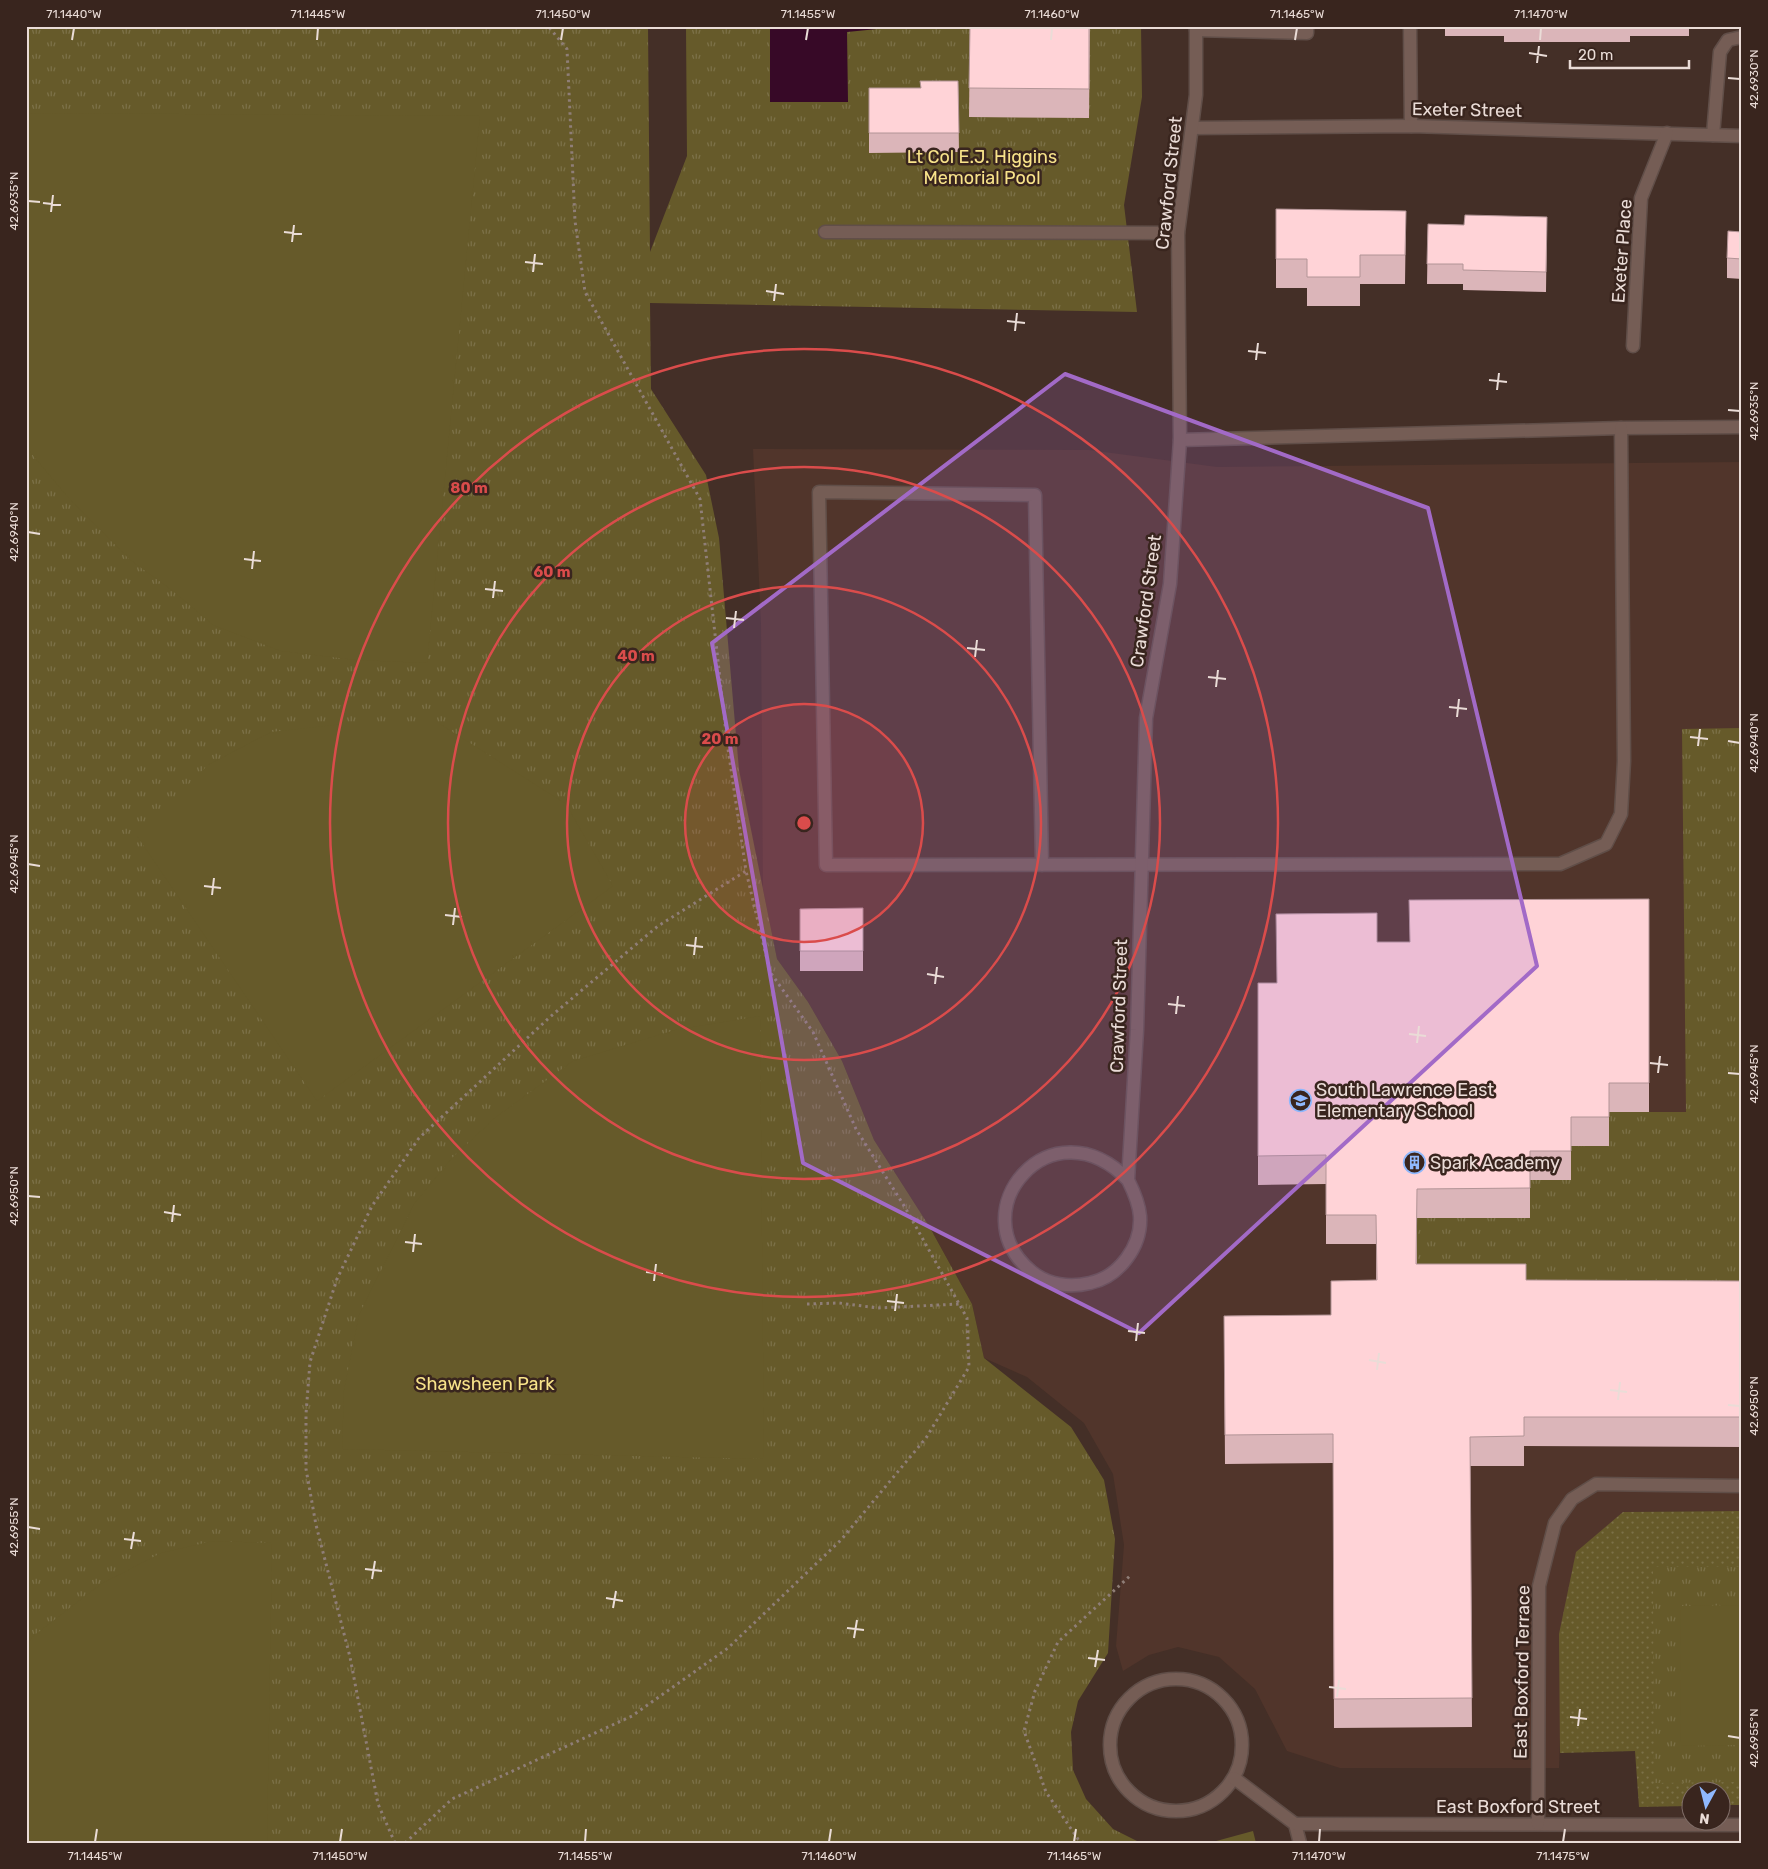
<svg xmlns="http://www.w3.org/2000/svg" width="1768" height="1869" viewBox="0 0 1768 1869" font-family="Rubik,sans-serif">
  <defs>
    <pattern id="grass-dots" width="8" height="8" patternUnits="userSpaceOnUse" patternTransform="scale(1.25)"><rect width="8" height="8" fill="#665a2a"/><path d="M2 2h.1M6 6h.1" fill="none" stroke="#7c7148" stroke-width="1.8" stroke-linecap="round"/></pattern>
    <pattern id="park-tufts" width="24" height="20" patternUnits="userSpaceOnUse" patternTransform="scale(1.25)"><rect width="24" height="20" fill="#665a2a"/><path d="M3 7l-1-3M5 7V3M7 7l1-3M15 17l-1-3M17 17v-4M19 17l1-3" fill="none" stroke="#7c7148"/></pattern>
  </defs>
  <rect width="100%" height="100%" fill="#442f27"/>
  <g fill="#51352b">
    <polygon points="753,449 1089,450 1217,467 1742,462 1742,1511 1624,1512 1560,1738 1559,1768 1340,1768 1287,1751 1255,1689 1219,1657 1178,1647 1149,1655 1123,1671 1116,1646 1124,1545 1113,1474 1084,1423 1027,1377 984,1358 972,1304 929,1226 874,1140 842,1061 808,1002 777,959 763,889 761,624"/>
    <polygon points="1742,1840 1742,1843 1381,1843 1384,1841"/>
  </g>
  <polygon fill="url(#grass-dots)" points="1742,1511 1742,1805 1721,1805 1720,1792 1690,1792 1690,1806 1639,1807 1635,1751 1560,1753 1559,1634 1576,1552 1623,1512"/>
  <g fill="url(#park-tufts)">
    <polygon points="26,26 648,26 650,252 687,156 686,26 1141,26 1142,97 1124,205 1137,312 650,303 651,389 706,475 719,538 739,770 777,959 808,1002 842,1061 874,1140 929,1226 972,1304 984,1358 1071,1427 1104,1480 1115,1539 1108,1653 1078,1701 1071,1732 1073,1770 1086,1799 1113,1829 1141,1843 26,1843"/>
    <polygon points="1742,728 1742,1310 1416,1293 1417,1218 1530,1218 1530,1180 1571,1180 1571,1146 1609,1146 1609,1112 1686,1112 1682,729"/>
    <polygon points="1653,1567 1742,1567 1742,1782 1654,1783"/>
    <polygon points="1253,1831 1256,1843 1209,1843"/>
  </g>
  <g fill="#665a2a">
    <polygon points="26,113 480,116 427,663 356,660 281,651 213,625 173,591 129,559 66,495 26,447"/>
    <polygon points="343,724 440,724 566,804 613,886 317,1101 137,836 208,765 271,732"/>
    <polygon points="760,1016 764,1459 342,1449 344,1390 359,1315 414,1204 452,1158 496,1117 573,1061 675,1030"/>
    <polygon points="213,1541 272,1543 267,1843 26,1843 26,1648 32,1637 101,1584 161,1553"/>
    <polygon points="1742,1605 1742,1745 1681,1746 1680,1606"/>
  </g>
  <polygon fill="#370927" points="770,26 907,26 847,32 848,102 770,102"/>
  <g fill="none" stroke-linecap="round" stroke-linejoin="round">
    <defs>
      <g id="lane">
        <polyline points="1196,30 1307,33 1307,26"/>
        <polyline points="1713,135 1720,52 1728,40 1742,37"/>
        <polyline points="825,232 1178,233"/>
        <polyline points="1180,440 1621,428 1742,427"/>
        <path d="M1042 865 1035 495 819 492 826 865C1070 864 1315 864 1560 864L1606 844 1621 814 1624 761 1621 428"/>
      </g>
      <g id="street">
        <polyline points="1410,26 1411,126"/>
        <polyline points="1192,128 1411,126 1742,136"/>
        <polyline points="1633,346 1641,198 1667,133"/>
        <path d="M1128 1180C1051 1101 958 1212 1032 1272 1048 1285 1070 1288 1090 1283 1119 1277 1142 1246 1140 1216 1139 1203 1134 1192 1128 1180L1137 1030 1146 718 1170 584 1180 440 1178 233 1196 95V26"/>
        <circle cx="1176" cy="1745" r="66"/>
        <polyline points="1234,1778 1295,1824 1300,1843"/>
        <polyline points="1295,1824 1742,1825"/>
        <polyline points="1538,1824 1539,1586 1555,1523 1572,1499 1596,1484 1742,1486"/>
      </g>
    </defs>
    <use href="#lane" stroke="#604e48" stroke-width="15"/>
    <use href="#street" stroke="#604e48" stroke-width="15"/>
    <g stroke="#8f7e77" stroke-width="3" stroke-dasharray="2.5 4" stroke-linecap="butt">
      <polyline points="807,1304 839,1303 878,1308 959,1304"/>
      <polyline points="395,1843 378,1804 350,1657 316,1525 306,1469 306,1414 310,1362 337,1279 372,1206 419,1138 550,1017 658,926 746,871 727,742 700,499 585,292 575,221 567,49 548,26"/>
      <polyline points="405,1843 452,1799 632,1716 728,1648 841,1540 926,1438 969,1367 967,1318 906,1209 856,1129 813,1032 770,972 746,871"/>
      <polyline points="1084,1843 1078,1839 1046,1792 1024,1731 1035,1691 1058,1642 1131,1575"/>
    </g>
    <use href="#lane" stroke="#755d55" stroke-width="12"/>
    <use href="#street" stroke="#755d55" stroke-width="12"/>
  </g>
  <g fill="#dbb5b9">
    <polygon points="970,26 1090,26 1089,118 969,117"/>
    <polygon points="1445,26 1689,26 1689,36 1630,36 1630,42 1504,42 1504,36 1445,36"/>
    <polygon points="958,81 959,152 869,153 869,88 920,88"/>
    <polygon points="1276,209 1406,211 1405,284 1360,284 1360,306 1307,306 1307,288 1276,288"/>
    <polygon points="1547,217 1546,292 1463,290 1463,284 1427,284 1428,224 1464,225"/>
    <polygon points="1742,232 1742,279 1727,278 1727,258"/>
    <polygon points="1649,899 1649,1112 1609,1112 1609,1146 1571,1146 1571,1180 1530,1180 1530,1218 1417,1218 1417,1264 1526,1280 1742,1281 1742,1447 1524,1446 1524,1466 1470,1466 1472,1727 1334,1728 1333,1463 1225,1464 1224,1316 1331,1315 1376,1280 1376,1244 1326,1244 1326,1184 1258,1185 1258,983 1277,983 1377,942 1409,942"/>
    <polygon points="863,908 863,971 800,971 800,909"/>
  </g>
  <g fill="#ffd3d7" stroke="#b29496">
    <polygon points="970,26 1089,26 1089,89 969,88"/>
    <polygon points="920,81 958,81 959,133 869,133 869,88 921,88"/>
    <polygon points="1276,209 1406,211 1405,255 1360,255 1360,277 1307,277 1307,259 1276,259"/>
    <polygon points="1465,215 1547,217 1546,272 1463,270 1463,264 1427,264 1428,224 1464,225"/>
    <polygon points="1728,231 1742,232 1742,259 1727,258"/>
    <polygon points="1649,899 1649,1083 1609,1083 1609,1117 1571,1117 1571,1151 1530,1151 1530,1188 1417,1189 1416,1264 1526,1264 1526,1280 1742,1281 1742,1417 1524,1417 1524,1436 1470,1437 1472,1698 1334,1699 1333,1434 1225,1435 1224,1316 1331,1315 1331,1281 1377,1280 1376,1215 1326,1215 1326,1155 1258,1156 1258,983 1277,983 1276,914 1377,913 1377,942 1410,942 1409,900"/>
    <polygon points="863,908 863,951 800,951 800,909"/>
  </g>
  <path fill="#a26ac7" fill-opacity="0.2" stroke="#a26ac7" stroke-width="4" stroke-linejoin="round" d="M1065 374 1428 508 1537 966 1139 1333 803 1163 712 643Z"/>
  <path fill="none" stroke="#eadcd7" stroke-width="2" d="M72 40 74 28M317 40 318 28M561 40 563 28M806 40 808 28M1051 40 1052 28M1295 40 1297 28M1540 40 1541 28M1529 53 1547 56M1537 63 1539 46M1728 78 1740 79M28 201 40 202M43 203 61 205M51 212 53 195M284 232 302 234M292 242 294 225M525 262 543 264M533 272 535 254M766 291 784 294M774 301 776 284M1007 321 1025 323M1015 331 1017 313M1248 351 1266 353M1256 360 1258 343M1489 380 1507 382M1497 390 1499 373M1728 410 1740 411M28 532 40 534M244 559 261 561M252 569 254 551M485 589 503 591M493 598 495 581M726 618 744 620M734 628 736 611M967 648 985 650M975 657 977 640M1208 677 1226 679M1216 687 1218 670M1449 707 1467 709M1457 717 1459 699M1690 737 1708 739M1728 741 1740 743M1698 746 1700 729M28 864 40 866M204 886 221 888M212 895 214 878M445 915 462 917M453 925 455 908M686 945 703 947M694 955 696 937M927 974 944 977M935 984 937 967M1168 1004 1185 1006M1176 1014 1178 996M1409 1034 1426 1036M1417 1043 1419 1026M1650 1063 1668 1065M1658 1073 1660 1056M1728 1073 1740 1074M28 1196 40 1197M164 1212 181 1215M172 1222 174 1205M405 1242 422 1244M413 1252 415 1234M646 1272 663 1274M654 1281 656 1264M887 1301 904 1303M895 1311 897 1294M1128 1331 1145 1333M1136 1341 1138 1323M1369 1360 1386 1363M1377 1370 1379 1353M1610 1390 1627 1392M1618 1400 1620 1382M1728 1405 1740 1406M28 1527 40 1529M124 1539 141 1541M131 1549 134 1532M365 1569 382 1571M372 1579 375 1561M606 1598 623 1601M613 1608 616 1591M847 1628 864 1630M854 1638 857 1620M1088 1658 1105 1660M1095 1667 1098 1650M1329 1687 1346 1689M1337 1697 1339 1680M1570 1717 1587 1719M1578 1726 1580 1709M1728 1736 1740 1738M95 1842 97 1829M340 1842 342 1829M585 1842 586 1829M829 1842 831 1829M1074 1842 1076 1829M1319 1842 1320 1829M1563 1842 1565 1829"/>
  <circle cx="804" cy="823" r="119" fill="#da4c4b" fill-opacity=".12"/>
  <g fill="none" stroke="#da4c4b" stroke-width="2.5">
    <circle cx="804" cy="823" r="119"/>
    <circle cx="804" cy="823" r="237"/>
    <circle cx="804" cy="823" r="356"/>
    <circle cx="804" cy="823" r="474"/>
  </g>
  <defs>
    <symbol id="school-ring" viewBox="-11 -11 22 22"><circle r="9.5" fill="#39251e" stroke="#8fb8fd" stroke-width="1.5"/><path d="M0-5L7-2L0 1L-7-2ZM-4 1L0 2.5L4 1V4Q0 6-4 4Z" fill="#8fb8fd"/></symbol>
    <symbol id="building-ring" viewBox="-11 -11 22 22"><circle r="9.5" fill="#39251e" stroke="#8fb8fd" stroke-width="1.5"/><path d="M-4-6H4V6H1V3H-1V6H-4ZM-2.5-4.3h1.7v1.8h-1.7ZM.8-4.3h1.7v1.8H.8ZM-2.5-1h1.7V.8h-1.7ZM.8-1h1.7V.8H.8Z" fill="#8fb8fd"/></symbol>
  </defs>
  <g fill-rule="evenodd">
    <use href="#school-ring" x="1288" y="1088" width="25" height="25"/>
    <use href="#building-ring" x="1402" y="1150" width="25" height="25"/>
  </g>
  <g text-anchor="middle" stroke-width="5" stroke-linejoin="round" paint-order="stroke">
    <g font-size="18" fill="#eadcd7" stroke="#39251e">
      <text transform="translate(1467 110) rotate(1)" y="6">Exeter Street</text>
      <text transform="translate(1169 183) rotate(-84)" y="6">Crawford Street</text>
      <text transform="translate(1622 251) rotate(-86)" y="6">Exeter Place</text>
      <text transform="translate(1146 601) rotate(-82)" y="6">Crawford Street</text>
      <text transform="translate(1119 1006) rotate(-88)" y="6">Crawford Street</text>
      <text transform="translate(1522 1672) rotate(-89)" y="6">East Boxford Terrace</text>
      <text x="1518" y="1813">East Boxford Street</text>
    </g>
    <g font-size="18" fill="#f8e38a" stroke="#39251e">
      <text x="982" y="163">Lt Col E.J. Higgins<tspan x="982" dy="21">Memorial Pool</tspan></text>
      <text x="485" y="1390">Shawsheen Park</text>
    </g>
    <g font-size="18" fill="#eadcd7" stroke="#39251e" text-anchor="start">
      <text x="1316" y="1096">South Lawrence East<tspan x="1316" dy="21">Elementary School</tspan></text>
      <text x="1430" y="1169">Spark Academy</text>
    </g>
  </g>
  <circle cx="804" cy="823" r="8" fill="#da4c4b" stroke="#39251e" stroke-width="2.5"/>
  <g font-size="15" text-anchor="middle" font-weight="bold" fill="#da4c4b" stroke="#39251e" stroke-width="5" stroke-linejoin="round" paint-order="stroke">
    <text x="469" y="493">80 m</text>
    <text x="552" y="577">60 m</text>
    <text x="636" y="661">40 m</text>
    <text x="720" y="744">20 m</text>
  </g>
  <rect width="1768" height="1869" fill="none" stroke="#39251e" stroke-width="55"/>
  <g transform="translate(1706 1806) rotate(187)"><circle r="24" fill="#39251e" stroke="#806e68"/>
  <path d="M0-4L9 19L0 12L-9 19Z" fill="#8fb8fd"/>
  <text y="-8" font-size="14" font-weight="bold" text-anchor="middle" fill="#eadcd7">N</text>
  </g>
  <path d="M1570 60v8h119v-8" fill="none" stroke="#eadcd7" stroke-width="2.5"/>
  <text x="1578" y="60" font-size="15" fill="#eadcd7" stroke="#39251e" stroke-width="4" paint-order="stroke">20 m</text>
  <rect x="28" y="28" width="1712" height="1814" fill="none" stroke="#eadcd7" stroke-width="2"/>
  <g font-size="12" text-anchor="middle" fill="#eadcd7">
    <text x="74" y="18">71.1440°W</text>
    <text x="318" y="18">71.1445°W</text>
    <text x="563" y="18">71.1450°W</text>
    <text x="808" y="18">71.1455°W</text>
    <text x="1052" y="18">71.1460°W</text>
    <text x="1297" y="18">71.1465°W</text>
    <text x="1541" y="18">71.1470°W</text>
    <text transform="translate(1754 79) rotate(-90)" y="4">42.6930°N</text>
    <text transform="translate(14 201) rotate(-90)" y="4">42.6935°N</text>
    <text transform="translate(1754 411) rotate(-90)" y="4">42.6935°N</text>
    <text transform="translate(14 532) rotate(-90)" y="4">42.6940°N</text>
    <text transform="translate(1754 743) rotate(-90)" y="4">42.6940°N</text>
    <text transform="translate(14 864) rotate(-90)" y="4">42.6945°N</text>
    <text transform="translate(1754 1074) rotate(-90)" y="4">42.6945°N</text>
    <text transform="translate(14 1196) rotate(-90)" y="4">42.6950°N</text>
    <text transform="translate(1754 1406) rotate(-90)" y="4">42.6950°N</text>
    <text transform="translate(14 1527) rotate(-90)" y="4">42.6955°N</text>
    <text transform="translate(1754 1738) rotate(-90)" y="4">42.6955°N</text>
    <text x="95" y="1860">71.1445°W</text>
    <text x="340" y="1860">71.1450°W</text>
    <text x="585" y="1860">71.1455°W</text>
    <text x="829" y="1860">71.1460°W</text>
    <text x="1074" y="1860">71.1465°W</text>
    <text x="1319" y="1860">71.1470°W</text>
    <text x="1563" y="1860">71.1475°W</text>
  </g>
</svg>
